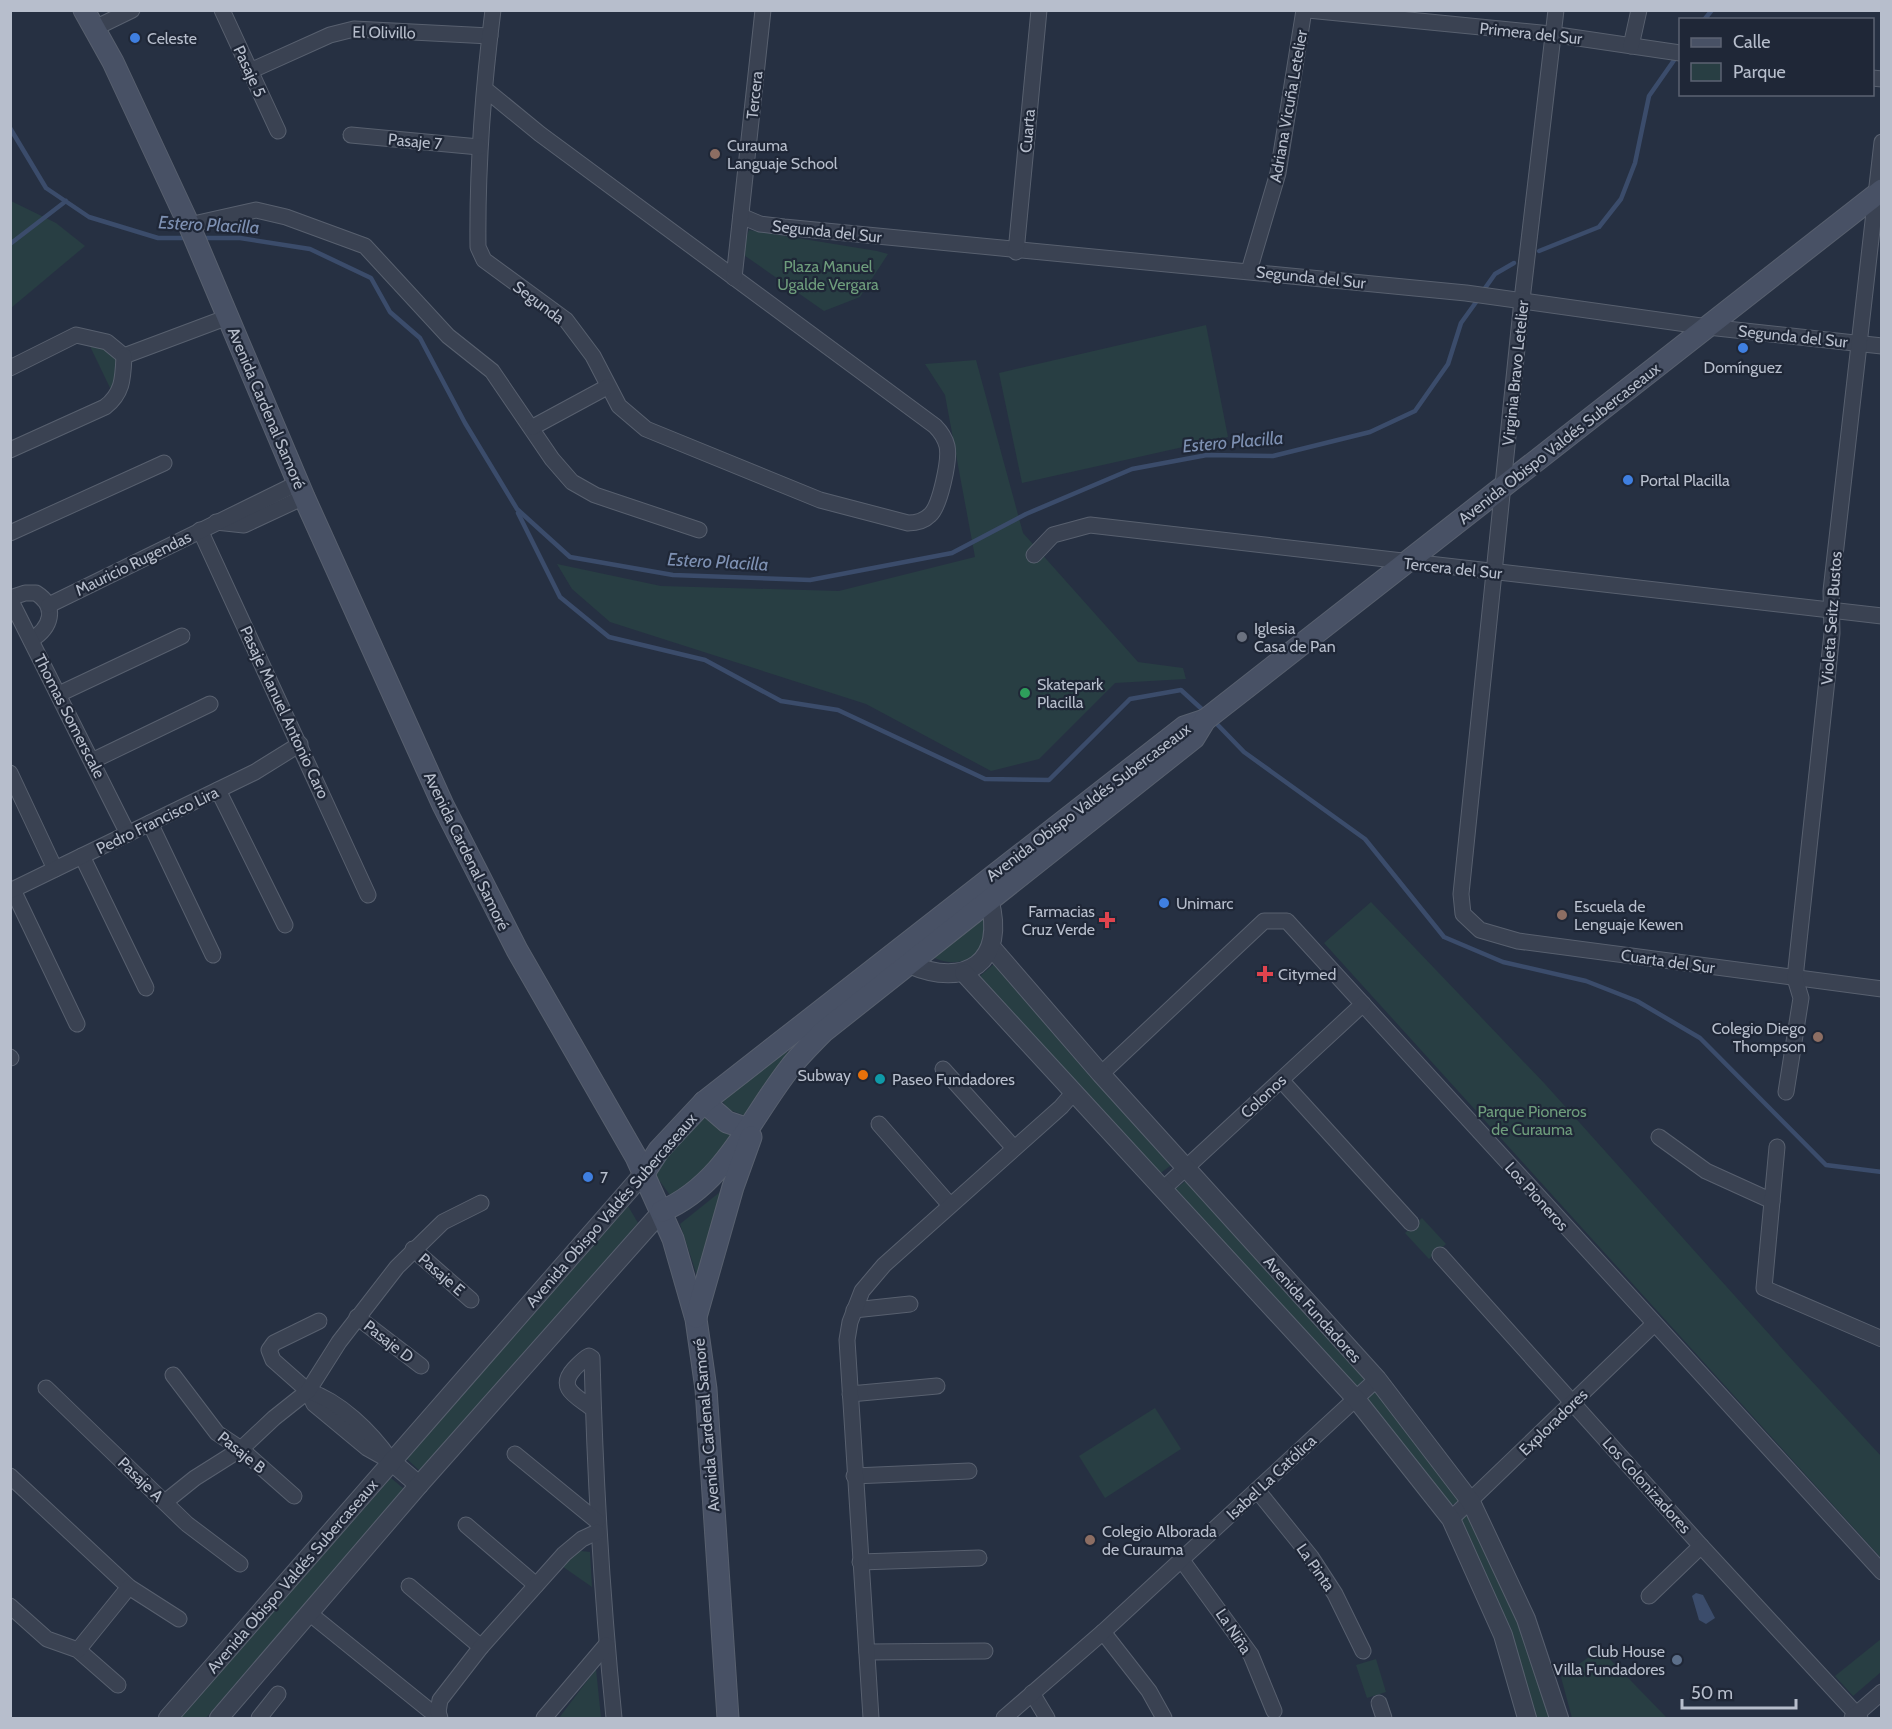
<svg xmlns="http://www.w3.org/2000/svg" width="1892" height="1729" viewBox="0 0 1892 1729" font-family="Cabin,sans-serif">
  <rect width="100%" height="100%" fill="#263042"/>
  <g fill="#283e43">
    <polygon points="11,201 56,223 85,246 11,308"/>
    <polygon points="749,230 877,251 888,254 860,297 824,311 741,253"/>
    <polygon points="1206,325 1228,437 1022,483 999,373"/>
    <polygon points="87,340 95,341 119,358 113,394"/>
    <polygon points="976,360 1023,533 1138,662 1183,668 1186,679 1115,683 1039,759 991,771 866,704 610,622 572,589 557,564 661,586 839,591 975,557 945,395 925,364"/>
    <polygon points="1371,902 1545,1084 1794,1362 1881,1456 1881,1558 1324,943"/>
    <path d="M981 914C996 951 962 975 929 955Z"/>
    <polygon points="994,964 1174,1163 1158,1175 980,976"/>
    <polygon points="786,1050 788,1054 746,1116 727,1109 722,1100"/>
    <polygon points="705,1111 736,1132 686,1191 670,1195 656,1176 657,1165"/>
    <polygon points="1188,1179 1365,1376 1361,1385 1351,1389 1173,1191"/>
    <polygon points="725,1188 702,1291 680,1224"/>
    <polygon points="628,1206 638,1223 421,1472 407,1459"/>
    <polygon points="1422,1218 1446,1244 1429,1259 1405,1233"/>
    <polygon points="1378,1391 1459,1497 1457,1503 1447,1506 1366,1403 1371,1393"/>
    <polygon points="1155,1408 1181,1449 1105,1498 1079,1456"/>
    <polygon points="391,1478 404,1489 206,1718 179,1718"/>
    <polygon points="1464,1515 1472,1517 1524,1627 1551,1718 1533,1718 1458,1522"/>
    <polygon points="572,1550 590,1552 592,1587 559,1564"/>
    <polygon points="1881,1639 1881,1672 1853,1696 1835,1676"/>
    <polygon points="1600,1649 1667,1718 1572,1718 1561,1677"/>
    <polygon points="1376,1659 1386,1692 1367,1698 1356,1665"/>
    <polygon points="596,1669 601,1718 559,1718"/>
  </g>
  <polygon fill="#3b4c6b" points="1696,1593 1703,1595 1715,1618 1706,1624 1699,1620 1692,1596"/>
  <g fill="none" stroke-linecap="round" stroke-linejoin="round">
    <g stroke="#3b4c6b" stroke-width="4.5">
      <polyline points="1704,20 1712,10"/>
      <polyline points="10,128 46,188 89,217 158,238 188,238"/>
      <polyline points="202,238 240,238 310,249 371,278 390,312 420,338 465,423 517,509 570,557 673,575 810,580 952,553 1026,514 1132,469 1207,455 1273,456 1370,432 1415,411 1448,364 1461,323 1479,298"/>
      <polyline points="10,244 66,201"/>
      <polyline points="1539,251 1599,227 1621,199 1635,163 1649,96 1677,56"/>
      <polyline points="1483,291 1495,274 1514,263"/>
      <polyline points="518,513 560,597 609,637 705,660 781,701 838,710 985,779 1049,780 1130,699 1181,690 1205,712"/>
      <polyline points="1213,720 1244,752 1365,839 1444,937 1503,962 1586,981 1637,1001 1700,1038 1826,1165 1882,1172"/>
    </g>
    <defs>
      <g id="minor">
        <polyline points="222,10 278,131"/>
        <polyline points="1308,10 1551,34 1680,53"/>
        <polyline points="1556,10 1522,300 1461,894 1463,914 1480,930 1518,941 1882,989"/>
        <polyline points="95,28 132,10"/>
        <polyline points="1631,46 1639,10"/>
        <polyline points="250,71 330,35 354,29 490,36"/>
        <polyline points="1872,78 1882,79"/>
        <path d="M485 89 540 134 935 426C941 432 945 438 947 446 950 460 940 506 930 515 924 521 916 523 908 523L820 500 646 429 619 406 593 356 566 320 484 260 478 247C477 168 483 89 493 10"/>
        <polyline points="351,135 479,147"/>
        <polyline points="741,216 760,224 784,227 1466,293 1708,327 1882,346"/>
        <polyline points="189,225 256,210 286,217 365,246 448,336 492,371 552,459 572,482 595,495 699,530"/>
        <polyline points="1016,252 1039,10"/>
        <polyline points="1249,271 1278,173 1304,10"/>
        <polyline points="734,278 763,10"/>
        <polyline points="124,356 228,317"/>
        <polyline points="10,368 76,335 107,342 124,356"/>
        <polyline points="533,427 607,387"/>
        <path d="M10 450 105 407C123 393 123 378 124 356"/>
        <polyline points="216,522 244,525 304,497"/>
        <polyline points="200,530 368,895"/>
        <polyline points="10,533 164,463"/>
        <polyline points="1034,555 1053,535 1090,525 1882,616"/>
        <path d="M10 598 25 593H36C58 607 51 628 31 640"/>
        <polyline points="10,599 128,834"/>
        <polyline points="49,605 298,483"/>
        <polyline points="59,694 182,636"/>
        <polyline points="92,761 210,704"/>
        <polyline points="10,773 55,869"/>
        <polyline points="218,790 285,925"/>
        <polyline points="150,823 213,955"/>
        <polyline points="82,856 146,988"/>
        <polyline points="13,890 77,1024"/>
        <polyline points="10,891 255,772 300,744"/>
        <polyline points="10,1057 11,1058"/>
        <polyline points="943,1069 1014,1148"/>
        <polyline points="1101,1074 1264,921 1287,921 1882,1572"/>
        <polyline points="1281,1080 1411,1223"/>
        <polyline points="1786,1092 1801,998 1795,978 1832,633 1831,591 1882,142"/>
        <polyline points="879,1124 949,1204"/>
        <polyline points="1659,1137 1706,1171 1772,1201"/>
        <polyline points="1777,1147 1764,1288 1882,1339"/>
        <polyline points="1163,1189 1363,1004"/>
        <polyline points="413,1249 471,1300"/>
        <polyline points="1440,1255 1701,1546 1860,1718"/>
        <polyline points="854,1310 910,1304"/>
        <polyline points="357,1317 421,1366"/>
        <polyline points="319,1321 274,1343 269,1350 273,1360 308,1391 314,1404 367,1448 392,1462"/>
        <polyline points="173,1375 217,1433 241,1449 294,1496"/>
        <polyline points="46,1388 187,1524 240,1564"/>
        <path d="M308 1391C340 1401 371 1432 390 1459"/>
        <polyline points="850,1394 937,1386"/>
        <path d="M593 1409C578 1397 556 1389 574 1369 579 1364 583 1359 589 1356L592 1358C595 1478 602 1598 614 1718"/>
        <polyline points="515,1454 597,1521"/>
        <polyline points="10,1476 129,1587 179,1619"/>
        <polyline points="854,1476 969,1471"/>
        <polyline points="1257,1490 1311,1557 1335,1594 1363,1651"/>
        <polyline points="165,1502 195,1478 241,1449 274,1418 308,1391 339,1342 397,1267 443,1222 481,1203"/>
        <polyline points="1451,1519 1654,1324"/>
        <polyline points="466,1525 536,1585"/>
        <polyline points="1181,1559 1251,1655 1274,1711"/>
        <polyline points="860,1562 979,1558"/>
        <polyline points="409,1586 481,1647"/>
        <polyline points="1649,1596 1701,1546"/>
        <polyline points="10,1606 47,1639 78,1650 118,1685"/>
        <polyline points="309,1613 429,1710 438,1712 440,1718"/>
        <polyline points="1103,1632 1149,1691 1164,1718"/>
        <polyline points="78,1650 129,1587"/>
        <polyline points="867,1652 985,1651"/>
        <polyline points="1032,1693 1047,1718"/>
        <polyline points="1379,1703 1384,1718"/>
        <polyline points="438,1712 440,1700 481,1647 564,1554 582,1539 597,1532"/>
        <polyline points="259,1718 278,1694"/>
        <polyline points="544,1718 606,1645"/>
        <polyline points="871,1718 847,1340 850,1322 862,1291 884,1265 1061,1107 1074,1092"/>
        <polyline points="1004,1718 1103,1632 1377,1379"/>
        <polyline points="1852,1718 1882,1692"/>
      </g>
      <g id="tertiary">
        <polyline points="992,948 1101,1074 1377,1379 1471,1502 1526,1619 1559,1718"/>
        <path d="M909 964C966 989 1007 962 989 899"/>
        <polyline points="964,973 1356,1399 1451,1519 1503,1635 1527,1718"/>
        <polyline points="392,1462 419,1485"/>
        <polyline points="168,1718 644,1173"/>
        <polyline points="219,1718 419,1485 662,1211"/>
      </g>
      <g id="secondary">
        <polyline points="84,10 113,62 189,225 304,497 443,805 517,950 636,1157 673,1239 696,1319 706,1389 728,1718"/>
        <polyline points="704,1102 727,1122 748,1129"/>
        <polyline points="644,1173 659,1150 704,1102 1184,727 1205,720"/>
        <path d="M662 1211C724 1185 750 1119 789 1069 799 1056 811 1044 823 1032L1194 738 1205 720 1237 695 1882 190"/>
        <polyline points="696,1317 733,1187 751,1137"/>
      </g>
    </defs>
    <use href="#minor" stroke="#58606f" stroke-width="17"/>
    <use href="#tertiary" stroke="#58606f" stroke-width="20"/>
    <use href="#secondary" stroke="#58606f" stroke-width="23"/>
    <use href="#minor" stroke="#3a4252" stroke-width="15"/>
    <use href="#tertiary" stroke="#3a4252" stroke-width="18"/>
    <use href="#secondary" stroke="#485165" stroke-width="21"/>
  </g>
  <g fill="#3f7fe0" stroke="#1f2737" stroke-width="2">
    <circle cx="135" cy="38" r="6"/>
    <circle cx="1743" cy="348" r="6"/>
    <circle cx="1628" cy="480" r="6"/>
    <circle cx="1164" cy="903" r="6"/>
    <circle cx="588" cy="1177" r="6"/>
  </g>
  <g fill="#8d6e63" stroke="#1f2737" stroke-width="2">
    <circle cx="715" cy="154" r="6"/>
    <circle cx="1562" cy="915" r="6"/>
    <circle cx="1818" cy="1037" r="6"/>
    <circle cx="1090" cy="1540" r="6"/>
  </g>
  <circle fill="#6b7280" stroke="#1f2737" stroke-width="2" cx="1242" cy="637" r="6"/>
  <circle fill="#2e9e5b" stroke="#1f2737" stroke-width="2" cx="1025" cy="693" r="6"/>
  <g fill="#e0444e" stroke="#1f2737" stroke-width="2">
    <path d="M1104 911h6v6h6v6h-6v6h-6v-6h-6v-6h6z"/>
    <path d="M1262 965h6v6h6v6h-6v6h-6v-6h-6v-6h6z"/>
  </g>
  <circle fill="#e8710a" stroke="#1f2737" stroke-width="2" cx="863" cy="1075" r="6"/>
  <circle fill="#0f9aa8" stroke="#1f2737" stroke-width="2" cx="880" cy="1079" r="6"/>
  <circle fill="#5c6f8a" stroke="#1f2737" stroke-width="2" cx="1677" cy="1660" r="6"/>
  <g text-anchor="middle" stroke-width="4.5" stroke-linejoin="round" paint-order="stroke">
    <g font-size="16" fill="#b7becc" stroke="#1f2737">
      <text transform="translate(384 32) rotate(1)" y="6">El Olivillo</text>
      <text transform="translate(1531 33) rotate(6)" y="6">Primera del Sur</text>
      <text transform="translate(250 71) rotate(65)" y="6">Pasaje 5</text>
      <text transform="translate(754 95) rotate(-84)" y="6">Tercera</text>
      <text transform="translate(1288 106) rotate(-80)" y="6">Adriana Vicuña Letelier</text>
      <text transform="translate(1027 131) rotate(-85)" y="6">Cuarta</text>
      <text transform="translate(415 141) rotate(5)" y="6">Pasaje 7</text>
      <text transform="translate(827 231) rotate(6)" y="6">Segunda del Sur</text>
      <text transform="translate(1311 277) rotate(6)" y="6">Segunda del Sur</text>
      <text transform="translate(539 302) rotate(37)" y="6">Segunda</text>
      <text transform="translate(1793 336) rotate(6)" y="6">Segunda del Sur</text>
      <text transform="translate(1515 373) rotate(-84)" y="6">Virginia Bravo Letelier</text>
      <text transform="translate(267 408) rotate(67)" y="6">Avenida Cardenal Samoré</text>
      <text transform="translate(1559 443) rotate(-38)" y="6">Avenida Obispo Valdés Subercaseaux</text>
      <text transform="translate(133 563) rotate(-26)" y="6">Mauricio Rugendas</text>
      <text transform="translate(1453 568) rotate(6)" y="6">Tercera del Sur</text>
      <text transform="translate(1831 618) rotate(-86)" y="6">Violeta Seitz Bustos</text>
      <text transform="translate(285 712) rotate(65)" y="6">Pasaje Manuel Antonio Caro</text>
      <text transform="translate(70 716) rotate(63)" y="6">Thomas Somerscale</text>
      <text transform="translate(1088 802) rotate(-37)" y="6">Avenida Obispo Valdés Subercaseaux</text>
      <text transform="translate(157 820) rotate(-26)" y="6">Pedro Francisco Lira</text>
      <text transform="translate(467 851) rotate(64)" y="6">Avenida Cardenal Samoré</text>
      <text transform="translate(1668 961) rotate(8)" y="6">Cuarta del Sur</text>
      <text transform="translate(1263 1096) rotate(-43)" y="6">Colonos</text>
      <text transform="translate(1537 1196) rotate(48)" y="6">Los Pioneros</text>
      <text transform="translate(611 1210) rotate(-49)" y="6">Avenida Obispo Valdés Subercaseaux</text>
      <text transform="translate(442 1274) rotate(41)" y="6">Pasaje E</text>
      <text transform="translate(1313 1309) rotate(48)" y="6">Avenida Fundadores</text>
      <text transform="translate(389 1341) rotate(38)" y="6">Pasaje D</text>
      <text transform="translate(1553 1422) rotate(-44)" y="6">Exploradores</text>
      <text transform="translate(706 1425) rotate(-95)" y="6">Avenida Cardenal Samoré</text>
      <text transform="translate(242 1452) rotate(39)" y="6">Pasaje B</text>
      <text transform="translate(1271 1477) rotate(-43)" y="6">Isabel La Católica</text>
      <text transform="translate(141 1479) rotate(44)" y="6">Pasaje A</text>
      <text transform="translate(1647 1485) rotate(48)" y="6">Los Colonizadores</text>
      <text transform="translate(1316 1567) rotate(55)" y="6">La Pinta</text>
      <text transform="translate(292 1576) rotate(-49)" y="6">Avenida Obispo Valdés Subercaseaux</text>
      <text transform="translate(1234 1631) rotate(56)" y="6">La Niña</text>
    </g>
    <g font-size="16" fill="#b7becc" stroke="#1f2737" text-anchor="start">
      <text x="147" y="44">Celeste</text>
      <text x="727" y="151">Curauma<tspan x="727" dy="18">Languaje School</tspan></text>
      <text x="1743" y="373" text-anchor="middle">Domínguez</text>
      <text x="1640" y="486">Portal Placilla</text>
      <text x="1254" y="634">Iglesia<tspan x="1254" dy="18">Casa de Pan</tspan></text>
      <text x="1037" y="690">Skatepark<tspan x="1037" dy="18">Placilla</tspan></text>
      <text x="1176" y="909">Unimarc</text>
      <text x="1574" y="912">Escuela de<tspan x="1574" dy="18">Lenguaje Kewen</tspan></text>
      <text x="1095" y="917" text-anchor="end">Farmacias<tspan x="1095" dy="18">Cruz Verde</tspan></text>
      <text x="1278" y="980">Citymed</text>
      <text x="1806" y="1034" text-anchor="end">Colegio Diego<tspan x="1806" dy="18">Thompson</tspan></text>
      <text x="851" y="1081" text-anchor="end">Subway</text>
      <text x="892" y="1085">Paseo Fundadores</text>
      <text x="600" y="1183">7</text>
      <text x="1102" y="1537">Colegio Alborada<tspan x="1102" dy="18">de Curauma</tspan></text>
      <text x="1665" y="1657" text-anchor="end">Club House<tspan x="1665" dy="18">Villa Fundadores</tspan></text>
    </g>
    <g font-size="16" fill="#6e9d7c" stroke="#1f2737">
      <text x="828" y="272">Plaza Manuel<tspan x="828" dy="18">Ugalde Vergara</tspan></text>
      <text x="1532" y="1117">Parque Pioneros<tspan x="1532" dy="18">de Curauma</tspan></text>
    </g>
    <g font-size="18" font-style="italic" fill="#7e91b3" stroke="#1f2737">
      <text transform="translate(209 225) rotate(3)" y="6">Estero Placilla</text>
      <text transform="translate(1233 442) rotate(-5)" y="6">Estero Placilla</text>
      <text transform="translate(718 562) rotate(3)" y="6">Estero Placilla</text>
    </g>
  </g>
  <rect width="1892" height="1729" fill="none" stroke="#b7becc" stroke-width="24"/>
  <rect x="1679" y="18" width="195" height="78" fill="#1f2737" stroke="#5c6373" stroke-width="1.5"/>
  <rect x="1691" y="38" width="30" height="9" fill="#485165" stroke="#5c6373" stroke-width="1.5"/>
  <text x="1733" y="48" font-size="18" fill="#b7becc">Calle</text>
  <rect x="1691" y="63" width="30" height="18" fill="#283e43" stroke="#5c6373" stroke-width="1.5"/>
  <text x="1733" y="78" font-size="18" fill="#b7becc">Parque</text>
  <path d="M1682 1699v9h114v-9" fill="none" stroke="#b7becc" stroke-width="3"/>
  <text x="1691" y="1699" font-size="18" fill="#b7becc" stroke="#1f2737" stroke-width="4.5" paint-order="stroke">50 m</text>
</svg>
